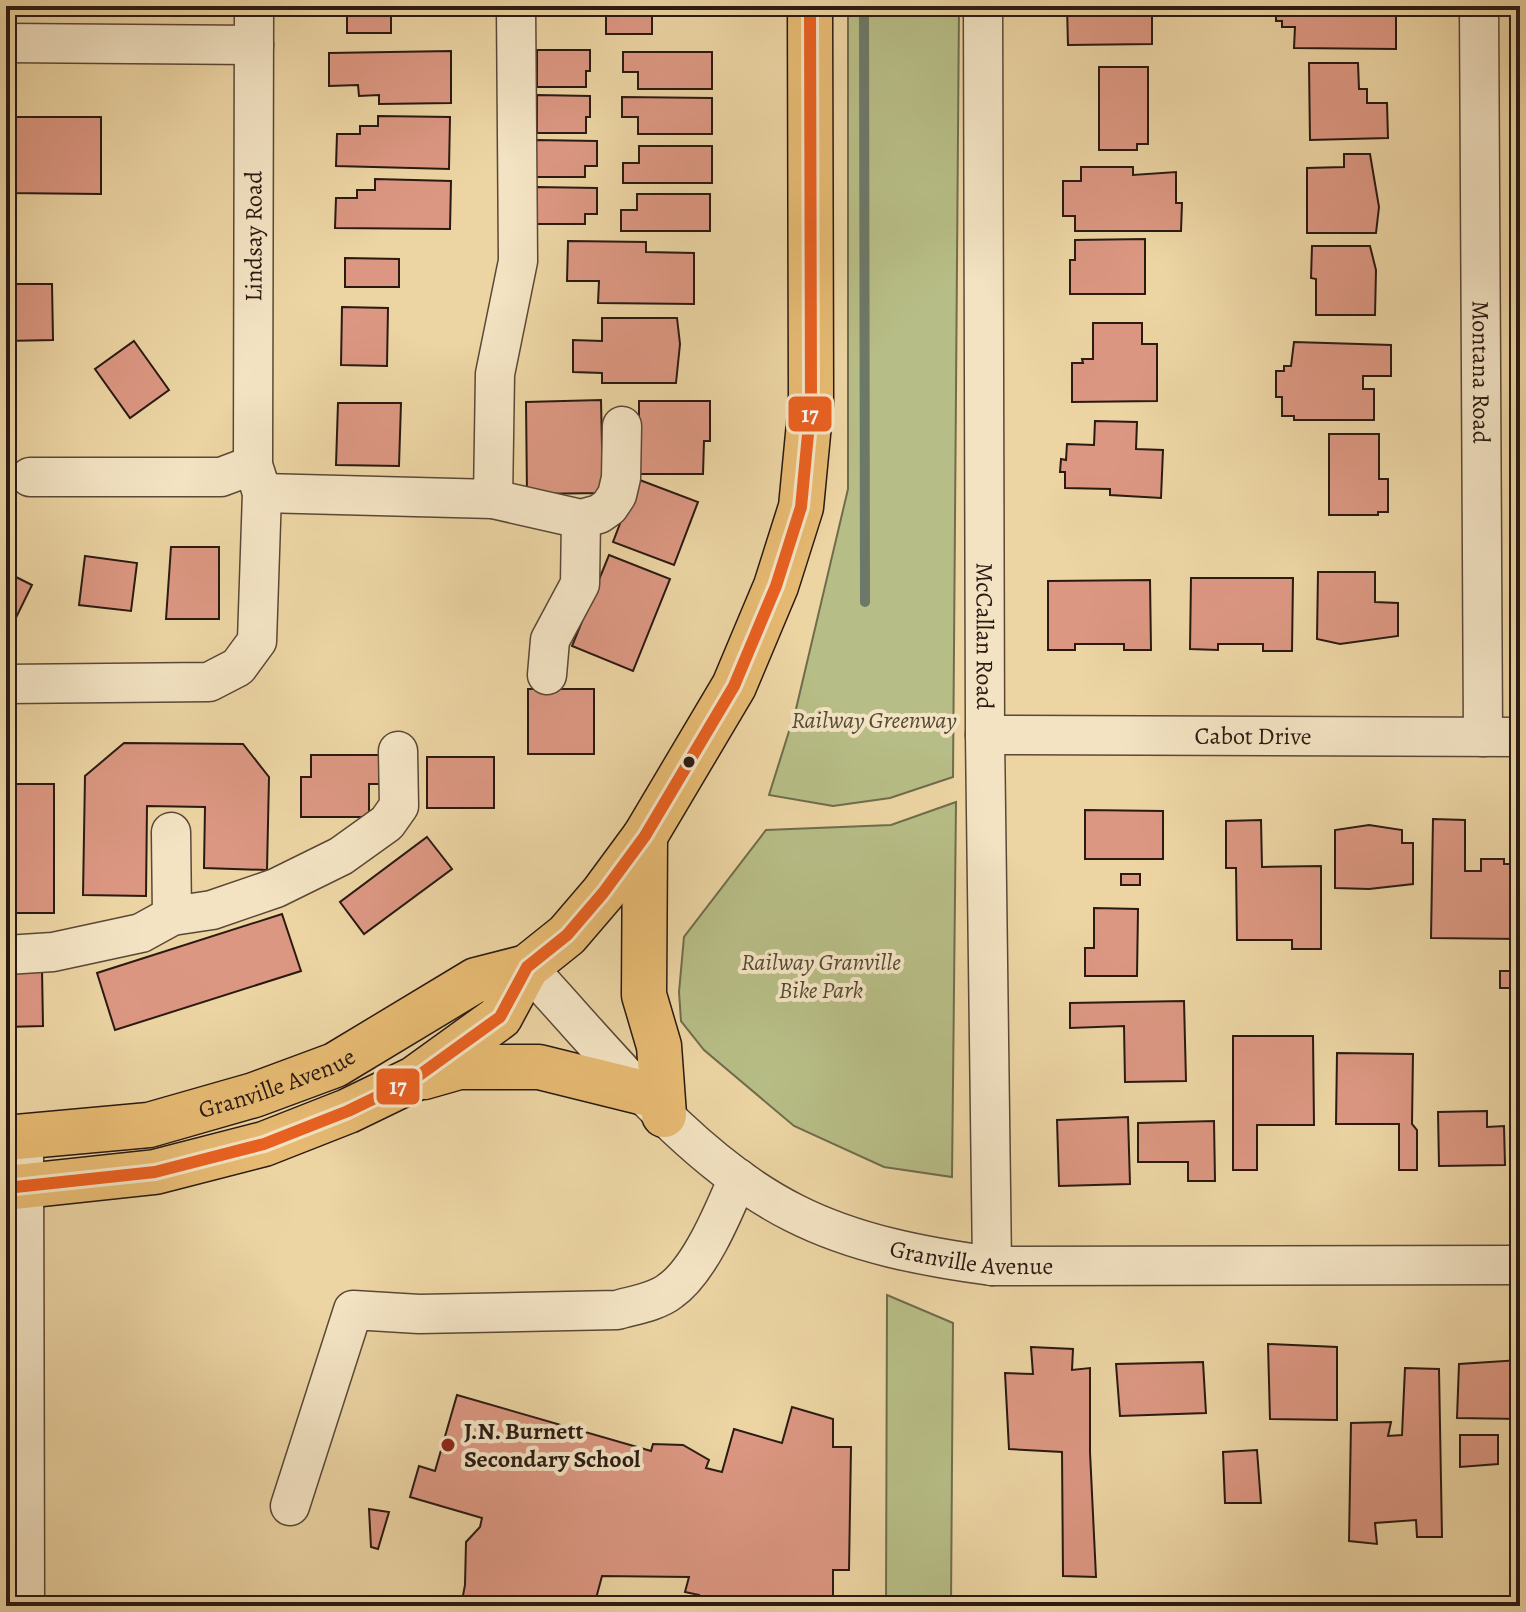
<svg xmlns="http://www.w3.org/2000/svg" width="1526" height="1612" viewBox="0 0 1526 1612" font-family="Alegreya,serif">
  <rect width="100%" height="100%" fill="#ecd4a3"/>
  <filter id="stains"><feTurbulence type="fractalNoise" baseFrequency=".0025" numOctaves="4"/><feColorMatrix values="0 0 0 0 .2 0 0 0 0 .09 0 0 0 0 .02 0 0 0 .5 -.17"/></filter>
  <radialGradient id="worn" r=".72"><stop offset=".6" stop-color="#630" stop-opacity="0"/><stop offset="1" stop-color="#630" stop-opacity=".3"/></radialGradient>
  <g fill="#b7bd86" stroke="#706c4c" stroke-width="2">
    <polygon points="848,6 959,6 953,777 890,798 833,806 769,795 796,709 848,489"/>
    <polygon points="956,802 952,1177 884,1167 794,1126 704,1050 681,1021 679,992 684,937 766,830 891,825"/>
    <polygon points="887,1295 953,1323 951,1606 886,1606"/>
  </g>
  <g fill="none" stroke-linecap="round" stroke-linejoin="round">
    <polyline stroke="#6d7968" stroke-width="10" points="864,6 865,602"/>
  </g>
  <g fill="#dc9782" stroke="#2a1a12" stroke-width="2">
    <rect x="347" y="6" width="44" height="27"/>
    <rect x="606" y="6" width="46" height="28"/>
    <polygon points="1152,6 1152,44 1068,45 1067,7"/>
    <polygon points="1276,6 1362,6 1362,14 1396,14 1396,49 1294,48 1295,27 1282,27 1282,21 1276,21"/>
    <polygon points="537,50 590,50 590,71 586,71 586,87 537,87"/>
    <polygon points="451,51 451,103 379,104 379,95 359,96 358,85 329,86 329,53"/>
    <polygon points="623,52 712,52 712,89 638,89 638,72 623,72"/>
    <polygon points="1309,63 1358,63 1359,89 1367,89 1367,103 1387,103 1388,138 1310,140"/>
    <polygon points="1099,67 1148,67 1148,144 1137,144 1137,150 1099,150"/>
    <polygon points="537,95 590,96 590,117 586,117 586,133 537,133"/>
    <polygon points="622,97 712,98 712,134 638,134 638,117 622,117"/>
    <polygon points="378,116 450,117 449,169 336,166 337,134 360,134 360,126 378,126"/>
    <polygon points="6,117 101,117 101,194 6,193"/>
    <polygon points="535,140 597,141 597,166 585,166 585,177 535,177"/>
    <polygon points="639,146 712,146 712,183 623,183 623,163 639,163"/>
    <polygon points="1344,154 1370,154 1379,207 1376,233 1307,233 1307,168 1344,167"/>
    <polygon points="1081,167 1133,167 1133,175 1176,172 1176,203 1182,203 1181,231 1075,231 1075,216 1063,216 1063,181 1081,181"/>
    <polygon points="375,179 451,181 450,229 335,228 336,198 357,198 357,190 375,190"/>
    <polygon points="535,187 597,188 597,214 585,214 585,224 535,224"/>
    <polygon points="637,194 710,194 710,231 621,231 621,210 637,210"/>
    <polygon points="1145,239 1145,294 1070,294 1070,260 1075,260 1075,240"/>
    <polygon points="568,241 646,242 646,252 694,253 694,304 598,303 599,281 567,281"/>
    <polygon points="1312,246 1370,246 1376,270 1375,315 1316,315 1316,279 1311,278"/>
    <polygon points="345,258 399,259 399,287 345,287"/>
    <polygon points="6,284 52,284 53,340 6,341"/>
    <polygon points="342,307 388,308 387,366 341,365"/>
    <polygon points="602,318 677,318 680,344 676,383 602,383 602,373 573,372 573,340 602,341"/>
    <polygon points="1093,323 1142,323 1142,344 1157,344 1157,401 1072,402 1072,363 1083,363 1082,359 1093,359"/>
    <polygon points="134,341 169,390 130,418 95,369"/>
    <polygon points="1294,342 1391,345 1391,376 1363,376 1363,389 1374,389 1374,420 1294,420 1294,416 1282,416 1282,397 1276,397 1276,371 1284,371 1284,366 1291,366"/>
    <polygon points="601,400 603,493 527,494 526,402"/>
    <polygon points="639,401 710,401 710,441 704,441 703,474 639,474"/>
    <polygon points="338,403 401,403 399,466 336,465"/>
    <polygon points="1095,421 1137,422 1136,449 1163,450 1161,498 1110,495 1110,489 1065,488 1065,472 1060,472 1061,459 1066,460 1067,444 1094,445"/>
    <polygon points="1329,434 1379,434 1379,479 1388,479 1388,512 1378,512 1378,515 1329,515"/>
    <polygon points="637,479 698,502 674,565 613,542"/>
    <polygon points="171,547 219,547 219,619 166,619"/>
    <polygon points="609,555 670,579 633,671 572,646"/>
    <polygon points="85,556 137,563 131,611 79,605"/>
    <polygon points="6,572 32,585 7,636 6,635"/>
    <polygon points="1318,572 1375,572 1375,602 1398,603 1398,636 1340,644 1317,639"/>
    <polygon points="1191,578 1293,578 1292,651 1263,651 1263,644 1218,644 1218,650 1190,649"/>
    <polygon points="1150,580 1151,650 1124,650 1124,644 1075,644 1075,650 1048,650 1048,581"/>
    <rect x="528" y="689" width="66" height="65"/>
    <polygon points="124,743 243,744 269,777 267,870 204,868 205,807 147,806 146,896 83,895 85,776"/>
    <polygon points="311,755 380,755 380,784 369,784 369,817 301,817 301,777 311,777"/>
    <rect x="427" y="757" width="67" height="51"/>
    <rect x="6" y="784" width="48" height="129"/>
    <polygon points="1085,810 1163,811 1163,859 1085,859"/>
    <polygon points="1433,819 1465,820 1465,871 1481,871 1481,859 1504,859 1504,864 1520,864 1520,939 1431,938"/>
    <polygon points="1261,820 1262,867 1321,866 1321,949 1292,949 1292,940 1237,940 1236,868 1226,868 1226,821"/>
    <polygon points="1369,825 1402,830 1402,843 1413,843 1413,884 1369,889 1335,888 1335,830"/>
    <polygon points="427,837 452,869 364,934 340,902"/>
    <rect x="1121" y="874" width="19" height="11"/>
    <polygon points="1094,908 1138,909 1137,976 1085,976 1085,948 1094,948"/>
    <polygon points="282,914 301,971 115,1030 97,973"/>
    <polygon points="6,969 42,969 43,1026 6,1027"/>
    <rect x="1500" y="971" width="20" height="17"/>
    <polygon points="1184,1001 1186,1081 1125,1082 1124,1026 1070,1028 1070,1003"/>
    <polygon points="1233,1036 1313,1036 1314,1125 1257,1125 1257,1170 1233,1170"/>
    <polygon points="1337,1053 1413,1054 1412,1124 1417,1130 1417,1170 1399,1170 1399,1124 1336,1124"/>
    <polygon points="1487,1111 1487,1127 1504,1126 1505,1165 1439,1166 1438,1112"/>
    <polygon points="1128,1117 1130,1184 1059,1186 1057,1120"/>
    <polygon points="1214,1121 1215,1181 1188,1181 1188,1162 1138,1162 1138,1123"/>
    <polygon points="1268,1344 1337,1347 1337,1420 1270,1419"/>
    <polygon points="1031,1347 1073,1349 1072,1370 1090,1368 1090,1452 1096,1577 1063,1576 1062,1452 1009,1449 1005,1373 1033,1374"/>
    <polygon points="1520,1360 1520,1419 1457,1418 1459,1364"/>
    <polygon points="1203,1362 1206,1413 1120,1416 1116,1364"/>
    <polygon points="1405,1368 1439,1369 1442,1537 1417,1537 1416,1520 1375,1523 1377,1544 1349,1541 1351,1423 1391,1422 1388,1436 1402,1435"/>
    <polygon points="457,1395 651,1451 653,1444 683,1445 709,1460 706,1468 722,1472 734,1429 782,1443 792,1407 833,1419 833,1447 851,1447 849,1570 833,1570 833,1606 696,1606 699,1595 685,1592 689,1577 602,1576 594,1606 461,1606 465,1585 466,1542 480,1527 482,1518 410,1497 419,1466 435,1471"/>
    <polygon points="1460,1435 1498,1435 1498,1464 1460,1467"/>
    <polygon points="1257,1450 1261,1503 1225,1503 1223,1452"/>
    <polygon points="369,1509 389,1512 378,1549 371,1547"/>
  </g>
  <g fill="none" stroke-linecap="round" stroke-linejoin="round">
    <defs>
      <g id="minor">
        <path id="s1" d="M983 6 985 735 992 1266"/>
        <path id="s2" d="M1479 6 1483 737"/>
        <polyline points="6,43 254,45"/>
        <polyline points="30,477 221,477 253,465"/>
        <polyline points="262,493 493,499 581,519 599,514 609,507 617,495 621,478 622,426"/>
        <polyline points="493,499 495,374 518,261 516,6"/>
        <polyline points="547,675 550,640 580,584 581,519"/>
        <path id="s3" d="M6 684 209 682 238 667 257 641 262 493 253 465 254 6"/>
        <path id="s4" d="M985 735 1520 737"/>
        <polyline points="171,832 172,916"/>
        <polyline points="6,955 53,952 141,933 172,916 212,910 276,888 341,856 387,823 399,806 398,751"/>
        <path id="s5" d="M527 967C605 1051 690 1161 794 1213 855 1244 925 1257 992 1266L1520 1265"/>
        <polyline points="24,1138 25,1606"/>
        <path d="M290 1506 353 1310 419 1314 617 1310C634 1305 656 1302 670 1291 700 1270 724 1211 738 1178"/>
      </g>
      <g id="major">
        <polyline points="645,836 644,995 659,1046 664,1115"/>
        <polyline points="424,1077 459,1067 539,1067 644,1093"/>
        <path id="s6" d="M6 1138 149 1125 254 1095 335 1065 476 980 527 967"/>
        <polyline points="6,1188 155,1172 264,1144 348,1111 414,1079 500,1017 527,967 567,935 603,893 645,836 734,686 776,586 801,507 811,403 810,6"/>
      </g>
    </defs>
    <use href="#minor" stroke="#5a4836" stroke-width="41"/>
    <use href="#major" stroke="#2a1a12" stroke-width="47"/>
    <use href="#minor" stroke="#f3e3c3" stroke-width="38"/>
    <use href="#major" stroke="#e6ba72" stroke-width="44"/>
    <defs>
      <polyline id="bus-1" points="6,1188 155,1172 264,1144 348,1111 414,1079 500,1017 527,967 567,935 603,893 645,836 734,686 776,586 801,507 811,403 810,6"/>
    </defs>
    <use href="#bus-1" stroke="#f3e3c3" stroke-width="18"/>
    <use href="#bus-1" stroke="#e86121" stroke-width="12"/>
  </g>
  <circle fill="#2a1a12" stroke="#f3e3c3" stroke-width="3" cx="689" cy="762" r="7"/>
  <circle fill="#8f2418" stroke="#f3e3c3" stroke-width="3" cx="448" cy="1445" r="8"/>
  <g text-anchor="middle" stroke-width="8" stroke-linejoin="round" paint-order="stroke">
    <g font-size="24" fill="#2a1a12" stroke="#f3e3c3">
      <text dy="8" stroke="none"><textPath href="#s3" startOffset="674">Lindsay Road</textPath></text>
      <text dy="8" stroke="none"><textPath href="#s2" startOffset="366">Montana Road</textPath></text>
      <text dy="8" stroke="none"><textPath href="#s1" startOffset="630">McCallan Road</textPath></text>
      <text dy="8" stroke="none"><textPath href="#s4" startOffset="268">Cabot Drive</textPath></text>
      <text dy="8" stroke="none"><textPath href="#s6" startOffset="278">Granville Avenue</textPath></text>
      <text dy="8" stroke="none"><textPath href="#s5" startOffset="550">Granville Avenue</textPath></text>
    </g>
    <g font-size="24" font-style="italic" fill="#544b35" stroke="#f3e3c3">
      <text x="874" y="728">Railway Greenway</text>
      <text x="821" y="970">Railway Granville<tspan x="821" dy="28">Bike Park</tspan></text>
    </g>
    <g font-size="24" font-weight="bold" fill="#2a1a12" stroke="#f3e3c3" text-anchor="start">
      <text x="464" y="1439">J.N. Burnett<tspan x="464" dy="28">Secondary School</tspan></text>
    </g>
  </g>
  <g stroke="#f3e3c3" stroke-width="3">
    <rect x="787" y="395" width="46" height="38" rx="8" fill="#e86121"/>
    <rect x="375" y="1067" width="46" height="39" rx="8" fill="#e86121"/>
  </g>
  <g font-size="22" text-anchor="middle" font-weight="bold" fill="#fff">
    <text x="810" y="422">17</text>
    <text x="398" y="1094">17</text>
  </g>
  <rect width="1526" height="1612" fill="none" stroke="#ecd4a3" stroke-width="32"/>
  <rect x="8" y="8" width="1510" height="1596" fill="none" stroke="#2a1a12" stroke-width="4"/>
  <rect x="16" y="16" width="1494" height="1580" fill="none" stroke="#2a1a12" stroke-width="2"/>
  <rect width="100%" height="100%" filter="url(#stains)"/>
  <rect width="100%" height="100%" fill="url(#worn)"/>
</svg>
